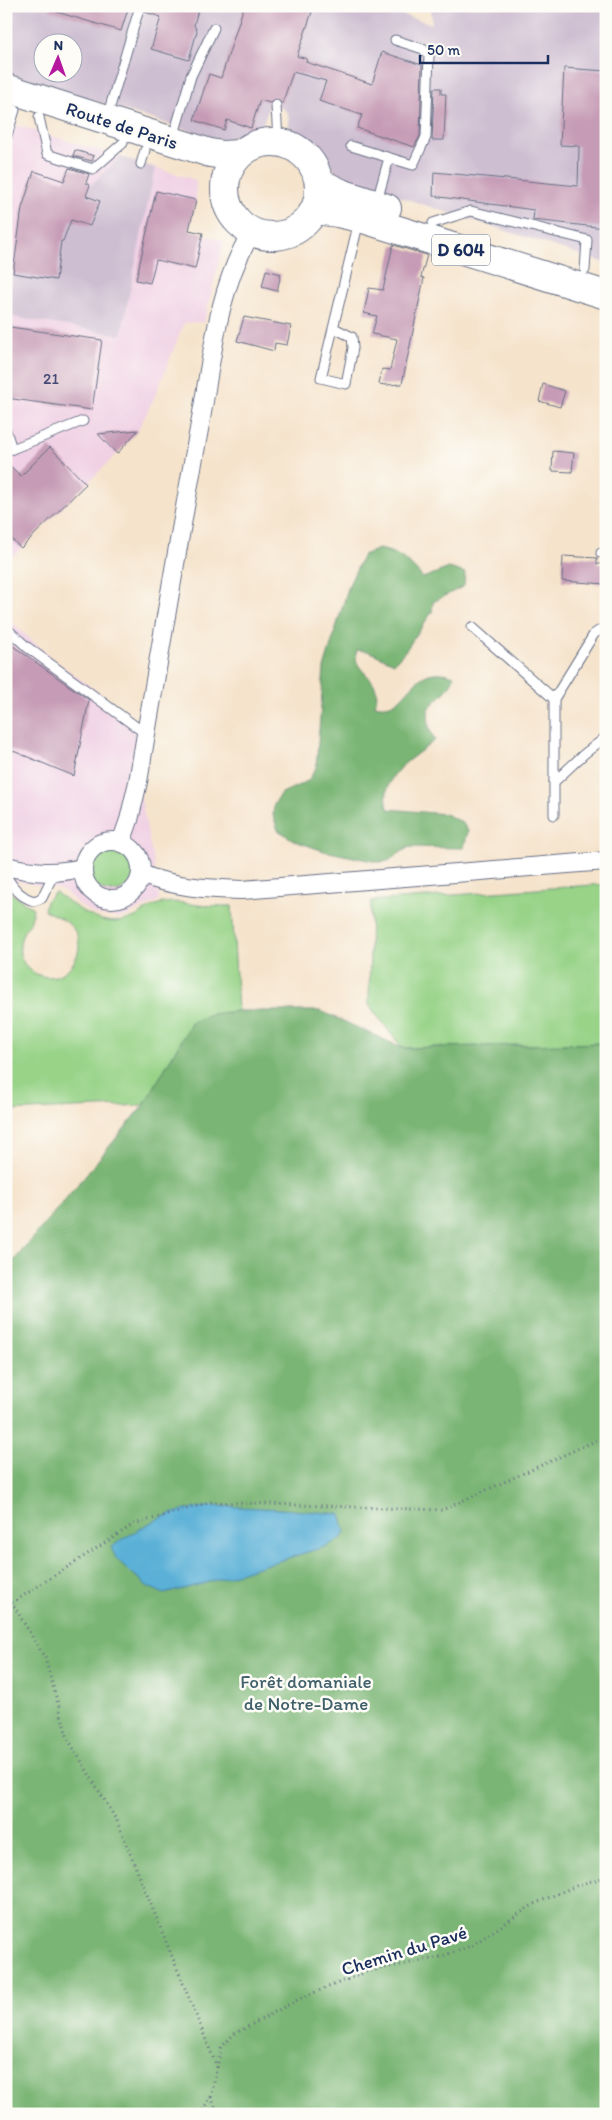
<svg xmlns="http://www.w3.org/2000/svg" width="612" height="2120" viewBox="0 0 612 2120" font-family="Itim,sans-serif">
  <rect width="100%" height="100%" fill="#fdfcf7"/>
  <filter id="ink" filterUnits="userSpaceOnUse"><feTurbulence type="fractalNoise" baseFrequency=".02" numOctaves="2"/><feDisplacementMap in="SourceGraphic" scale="10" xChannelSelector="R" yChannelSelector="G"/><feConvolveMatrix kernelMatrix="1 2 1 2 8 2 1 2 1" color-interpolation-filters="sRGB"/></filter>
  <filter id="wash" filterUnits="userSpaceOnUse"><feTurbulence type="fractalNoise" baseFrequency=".0096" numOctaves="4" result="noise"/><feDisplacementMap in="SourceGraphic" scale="20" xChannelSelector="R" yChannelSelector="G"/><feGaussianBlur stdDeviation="1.12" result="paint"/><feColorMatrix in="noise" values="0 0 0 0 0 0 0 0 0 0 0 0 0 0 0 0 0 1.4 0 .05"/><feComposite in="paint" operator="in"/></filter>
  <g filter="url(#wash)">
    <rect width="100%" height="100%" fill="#f5e3cb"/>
    <g fill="#f0d0e4">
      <polygon points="6,122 196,180 196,200 189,230 224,241 204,322 184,323 156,394 138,430 117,454 6,563"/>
      <polygon points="6,617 50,657 133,718 133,725 146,734 138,782 157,881 159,900 129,915 119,918 96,915 82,907 65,892 58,889 6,879"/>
    </g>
    <g fill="#cebed1" fill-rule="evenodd">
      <path d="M6 6H375L432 24 431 6 606 8V263L341 178 316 147 289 126 288 113 281 107 270 104 261 129 222 141 6 73ZM42 42H72V72H42Z"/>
      <polygon points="120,157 155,168 121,335 7,316 13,273 56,280 61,241 63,241 71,220 90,226 100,201 86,196 91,185"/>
    </g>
    <g fill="#98d388" stroke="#5a8173">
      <circle cx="112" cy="869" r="23"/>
      <polygon points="606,884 606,1043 402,1048 369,1005 371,901"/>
      <path d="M6 887 12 894 33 908C32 912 32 918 30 923 29 926 28 926 26 928 21 935 19 946 20 954 21 961 27 968 33 972 62 991 95 950 70 925 63 918 53 915 44 910L46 901 55 892C79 909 104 932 135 917 145 912 151 905 163 903 175 901 185 903 197 905 209 906 221 906 232 906L238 1011 211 1014 192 1022 144 1105 6 1111Z"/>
    </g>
    <g fill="#7ab574" stroke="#4a7269">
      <path d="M379 549C400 553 409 562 423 578L449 568 465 573 464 586 433 602 432 612 406 650 394 663 368 651 357 650C349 673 385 675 375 705 410 715 408 659 454 676 451 690 437 698 428 709L429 728 435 740C412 760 379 773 388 809L445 814 462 822 468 831 464 848 409 847 388 861 378 862 324 851 295 841 278 830 273 815 274 805 280 794 308 781 316 768 324 668 349 585 363 555Z"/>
      <polygon points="238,1011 321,1011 402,1048 606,1043 606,2114 6,2114 6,1270 144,1105 192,1022 211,1014"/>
    </g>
    <path fill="#5ab0d7" stroke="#3a709a" d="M219 1506 281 1509 340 1514 345 1531 341 1539 324 1547 206 1583 164 1594 147 1586 123 1565 116 1558 111 1547C153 1520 168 1509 219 1506Z"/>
    <g id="blocks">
      <g fill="#c69bb6">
        <polygon points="51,6 129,6 121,31 50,10"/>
        <polygon points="146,6 199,6 194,25 197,31 189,60 151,49 161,17 145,12"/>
        <polygon points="244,6 303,6 313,9 297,56 307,59 306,62 372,84 382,52 422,65 420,136 414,147 357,128 362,115 319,101 326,81 293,72 282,104 276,99 270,103 260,100 251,128 227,120 224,130 194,120 209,74 221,78"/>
        <polygon points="564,68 606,71 606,228 533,220 534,210 433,196 434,172 578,186 579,146 560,145"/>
        <polygon points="434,88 441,88 441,94 446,94 444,140 432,140"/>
        <polygon points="75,150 94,156 92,161 73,156"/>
        <polygon points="69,168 89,174 86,183 90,185 86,196 100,201 90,226 71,220 63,241 61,241 56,280 13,273 22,208 34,171 64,181"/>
        <polygon points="156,191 196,200 189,230 203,233 195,269 156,260 150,283 136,280"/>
        <polygon points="393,245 427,255 421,277 424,278 402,384 386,385 379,384 382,369 390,370 397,339 372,334 377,316 364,313 369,288 383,290"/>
        <polygon points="266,270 281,274 277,291 262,287"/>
        <polygon points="244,317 291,326 287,345 275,343 274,351 237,341"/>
        <polygon points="10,327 102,340 92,410 6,398 6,358"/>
        <polygon points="543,384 565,391 560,407 539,401"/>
        <polygon points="138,430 117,454 98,434"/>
        <polygon points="50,447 86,484 21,548 6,534 6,462 21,476"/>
        <polygon points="553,451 574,453 572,472 552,471"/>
        <polygon points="563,556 597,558 597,564 606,564 606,584 562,581"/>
        <polygon points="6,641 89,700 74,776 6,748"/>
      </g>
    </g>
  </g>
  <g filter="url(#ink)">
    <use href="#blocks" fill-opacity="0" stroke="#676e84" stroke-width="1"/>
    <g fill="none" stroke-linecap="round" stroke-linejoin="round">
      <defs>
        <g id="lane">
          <polyline points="276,105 278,141"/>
          <polyline points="39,117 47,154 90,168 93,169 123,143"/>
          <polyline points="107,117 140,6"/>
          <polyline points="6,138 15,110"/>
          <polyline points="173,138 191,76 214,28"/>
          <polyline points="351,146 413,165 426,137 429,55 423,49 395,40"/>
          <polyline points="141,164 145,150"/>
          <polyline points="377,201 389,158"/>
          <polyline points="433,223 471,211 587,240 585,270"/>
          <polyline points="334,328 352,337 353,348 346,384 321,378 359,221"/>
          <polyline points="6,431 12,449"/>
          <polyline points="6,450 12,449 83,421"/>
          <polyline points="601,553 606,553"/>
          <polyline points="472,627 554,699"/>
          <polyline points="6,628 27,647 146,734"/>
          <polyline points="554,782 584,754 606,737"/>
          <polyline points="554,815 554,699 594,634 606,626"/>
          <path d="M6 875C12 887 20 897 34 901L42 898 54 873"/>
        </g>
        <g id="street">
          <circle cx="112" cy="870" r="29"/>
          <path d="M121 843 129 820 138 782C158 662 178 543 200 424 212 360 217 288 252 232"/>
          <path d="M6 866C34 873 55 874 82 868"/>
          <path d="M141 874C173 887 207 889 242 890L606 861"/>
        </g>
        <g id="primary">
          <polyline points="6,88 210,153 223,155 239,154"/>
          <circle cx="272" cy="189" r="47"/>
          <polyline points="320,183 341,193 387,208"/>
          <polyline points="315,210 338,213 360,218 606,295"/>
        </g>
      </defs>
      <use href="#lane" stroke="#676e84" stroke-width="11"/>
      <use href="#street" stroke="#676e84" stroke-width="20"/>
      <use href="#primary" stroke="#676e84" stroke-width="30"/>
      <g stroke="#676e84" stroke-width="3" stroke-dasharray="1 4" stroke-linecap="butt">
        <polyline points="12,1603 134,1524 211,1502 442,1510 606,1436"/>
        <polyline points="6,1605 12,1603 45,1658 68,1739 117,1821 217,2067"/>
        <polyline points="211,2097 218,2114"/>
        <polyline points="200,2114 211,2097 221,2048 234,2034 301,1998 366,1972 440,1957 471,1946 534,1904 578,1885 606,1877"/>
      </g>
      <use href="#lane" stroke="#fff" stroke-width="9"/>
      <use href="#street" stroke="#fff" stroke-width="18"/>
      <use href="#primary" stroke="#fff" stroke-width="28"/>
    </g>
  </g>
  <g text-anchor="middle" stroke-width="5" stroke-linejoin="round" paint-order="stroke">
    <g font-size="16" fill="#464a74">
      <text x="51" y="384">21</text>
    </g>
    <rect fill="#fdfcf7" stroke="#5f6c8c" stroke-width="1" x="432" y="234.5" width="58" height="31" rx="4"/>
    <g font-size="18" font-weight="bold" fill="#1b2f5e">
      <text x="461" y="256">D 604</text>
    </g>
    <g font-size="19" fill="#1b2f5e" stroke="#fdfcf7">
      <text transform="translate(122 125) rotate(18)" y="7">Route de Paris</text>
      <text transform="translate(404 1950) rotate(-17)" y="7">Chemin du Pavé</text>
    </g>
    <g font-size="19" fill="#40606b" stroke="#fdfcf7">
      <text x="306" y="1688">Forêt domaniale<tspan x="306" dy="22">de Notre-Dame</tspan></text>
    </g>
  </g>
  <rect width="612" height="2120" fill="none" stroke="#fdfcf7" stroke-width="25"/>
  <g transform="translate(58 58) rotate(2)"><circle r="24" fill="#fdfcf7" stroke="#a3aaba"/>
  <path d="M0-4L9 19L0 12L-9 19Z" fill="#b5179e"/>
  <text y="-8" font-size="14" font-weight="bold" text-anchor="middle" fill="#1b2f5e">N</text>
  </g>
  <path d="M420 55v8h128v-8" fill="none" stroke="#1b2f5e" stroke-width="2.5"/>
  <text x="427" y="55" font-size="15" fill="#1b2f5e" stroke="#fdfcf7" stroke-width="4" paint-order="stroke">50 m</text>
</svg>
